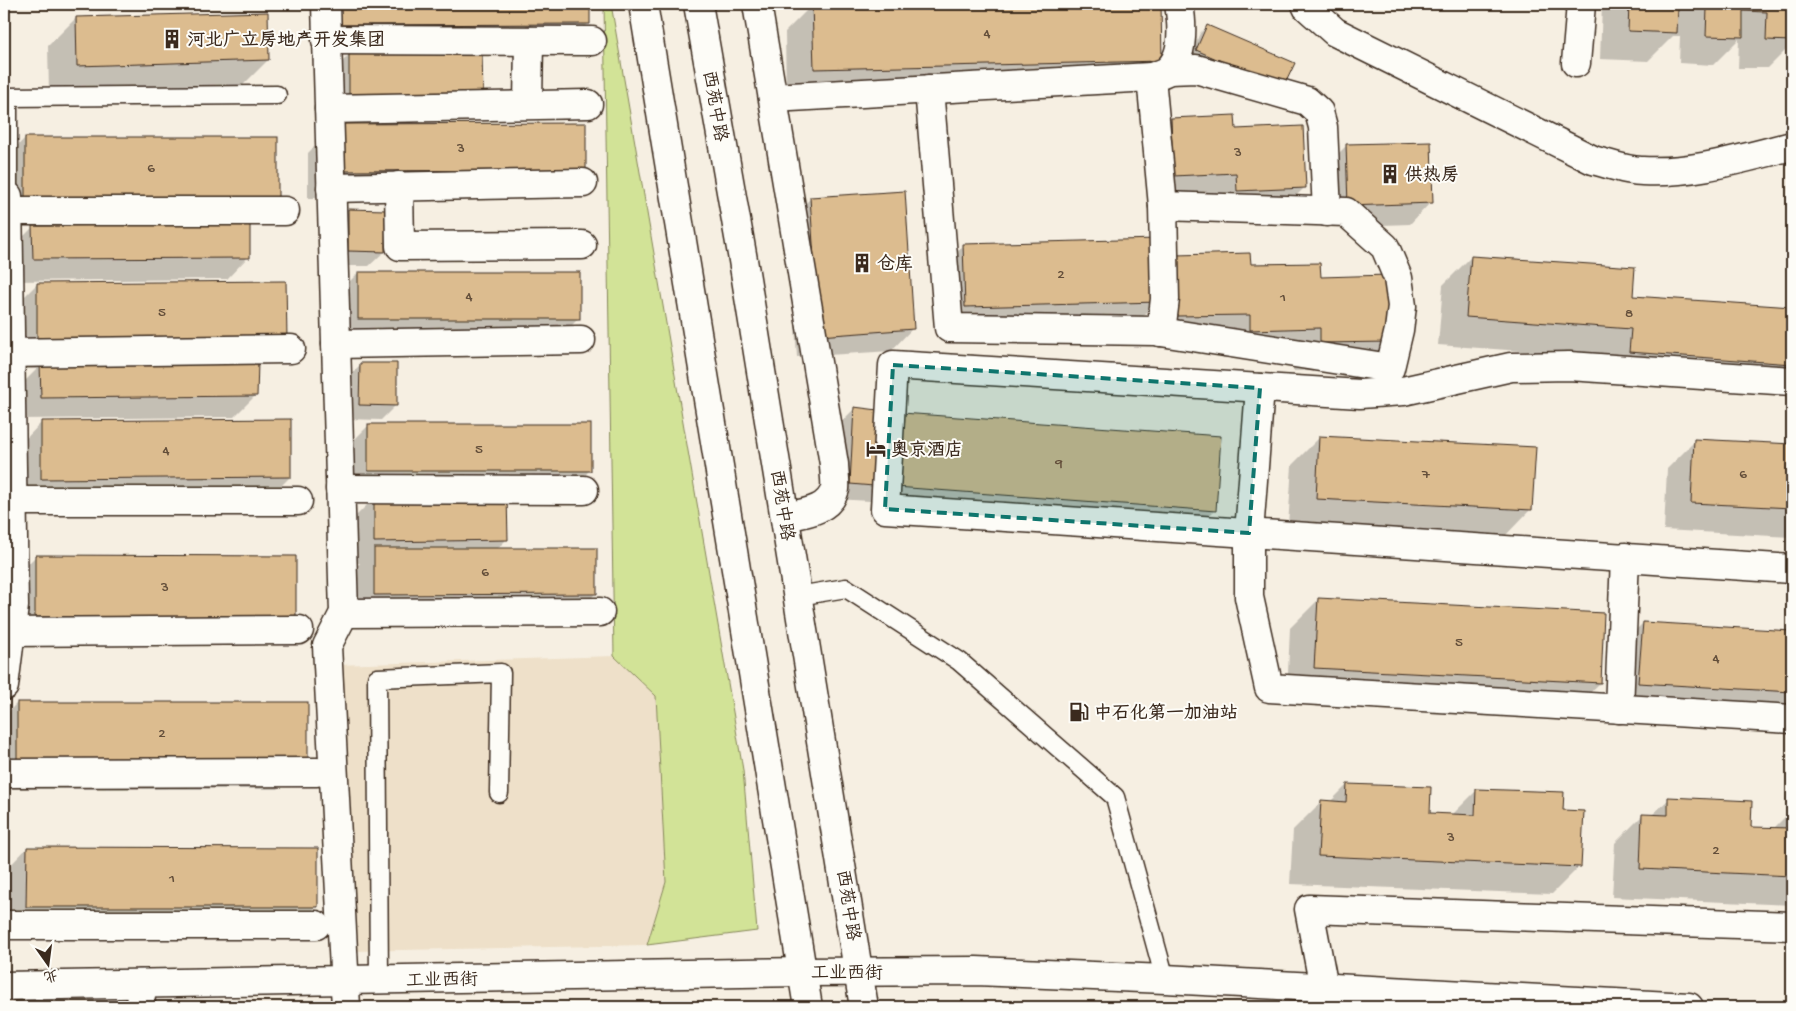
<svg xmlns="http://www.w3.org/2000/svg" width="1796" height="1011" viewBox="0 0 1796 1011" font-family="'Gochi Hand','LXGW WenKai TC',sans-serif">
  <rect width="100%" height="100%" fill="#f6efe2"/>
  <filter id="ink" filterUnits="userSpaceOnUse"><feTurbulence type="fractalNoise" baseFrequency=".02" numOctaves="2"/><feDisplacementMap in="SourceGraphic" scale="10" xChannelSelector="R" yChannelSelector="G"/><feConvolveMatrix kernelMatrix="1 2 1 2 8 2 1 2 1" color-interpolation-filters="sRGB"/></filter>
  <g filter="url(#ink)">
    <polygon fill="#eee0c9" points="614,656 656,696 666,882 647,945 352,951 336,665"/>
    <polygon fill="#d2e397" stroke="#86865a" points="604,4 611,4 743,770 757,931 647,945 666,882 656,696 614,656"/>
    <g fill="#0003">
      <polygon points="316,4 589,4 589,23 561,51 481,52 327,120 327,77 352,52 312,52 312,7"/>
      <polygon points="813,4 1160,4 1161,60 1133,89 786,97 785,32"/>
      <polygon points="1602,4 1792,4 1792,44 1768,68 1738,68 1739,39 1713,65 1679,63 1680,36 1673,36 1648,61 1600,59"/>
      <polygon points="76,18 268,60 240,88 49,93 48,46"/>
      <polygon points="1208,26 1275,94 1190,57 1200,33"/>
      <polygon points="1172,119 1234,130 1304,188 1283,209 1152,197 1150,141"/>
      <polygon points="336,125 585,169 557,197 308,198 308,153"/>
      <polygon points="25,138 276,196 248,224 248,257 227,279 11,281 11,249 33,227 44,227 44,224 4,224 4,160"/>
      <polygon points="1347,145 1431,202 1410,224 1327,227 1325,167"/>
      <polygon points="903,192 912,329 891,351 797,357 788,220 810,199"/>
      <polygon points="349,211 384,252 369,266 333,266 334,225"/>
      <polygon points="963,246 1157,275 1249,266 1320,278 1388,341 1360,369 1293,371 1292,356 1223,358 1222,343 1150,344 1149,310 1130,329 937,335 935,274"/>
      <polygon points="1471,257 1632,297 1792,308 1792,363 1764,391 1603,357 1438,345 1443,285"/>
      <polygon points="358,273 579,318 557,340 336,340 336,295"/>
      <polygon points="37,284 286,339 257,367 256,395 234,417 19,419 19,387 37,369 10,369 9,312"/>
      <polygon points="361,364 396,405 381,420 345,419 346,379"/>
      <polygon points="855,408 902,414 1214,511 1186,539 869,515 870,501 836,499 840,423"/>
      <polygon points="42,422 290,477 262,505 14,507 14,451"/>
      <polygon points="369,425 589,471 568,493 347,493 347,447"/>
      <polygon points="1320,437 1531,509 1503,538 1288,526 1292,465"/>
      <polygon points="1695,441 1792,445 1792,537 1664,530 1667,469"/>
      <polygon points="374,498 506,540 497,549 595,594 573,616 353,616 352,571 360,563 352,563 352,520"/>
      <polygon points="35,557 294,616 266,644 7,644 7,585"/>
      <polygon points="1318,600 1600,683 1571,711 1287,696 1290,628"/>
      <polygon points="1643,623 1792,632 1792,722 1611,710 1615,651"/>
      <polygon points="17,703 307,761 278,789 4,789 4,716"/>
      <polygon points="1347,785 1428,814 1452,815 1477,790 1561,811 1580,866 1552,894 1290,884 1293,830 1321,802 1330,802"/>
      <polygon points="1669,799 1750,828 1773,829 1792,810 1792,905 1612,897 1615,843 1643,815 1652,815"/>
      <polygon points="27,848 316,907 288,935 4,934 4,872"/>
    </g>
    <g fill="#dcbc8f" stroke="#3b2a1e">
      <polygon points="340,4 590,4 590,24 340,25"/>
      <polygon points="812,4 1161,4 1162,61 814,69"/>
      <polygon points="1629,4 1792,4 1792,41 1766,40 1767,12 1743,11 1743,37 1706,36 1707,8 1678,8 1677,33 1628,31"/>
      <polygon points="268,12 269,60 77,66 76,17"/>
      <polygon points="1207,25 1295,63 1283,88 1196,50"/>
      <polygon points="482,52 483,97 349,98 349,54"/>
      <polygon points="1235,115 1236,129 1303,126 1306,188 1237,191 1236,173 1173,176 1171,118"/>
      <polygon points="586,123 586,170 336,171 335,124"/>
      <rect x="25" y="137" width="253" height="60"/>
      <polygon points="1431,142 1433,203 1348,206 1346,144"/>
      <polygon points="905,191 914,329 819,336 810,197"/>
      <polygon points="348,209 386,210 385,252 348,251"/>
      <polygon points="250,224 250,258 33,259 32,226"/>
      <polygon points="1158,239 1159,302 965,307 963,244"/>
      <polygon points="1250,253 1251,264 1320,263 1321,277 1388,275 1390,342 1320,343 1320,328 1250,330 1250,315 1177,316 1176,255"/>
      <polygon points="1471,256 1635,267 1633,296 1792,307 1792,364 1629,352 1631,329 1466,317"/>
      <rect x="358" y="272" width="222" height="47"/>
      <polygon points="286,281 287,339 37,341 37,283"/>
      <polygon points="258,362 257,396 41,398 40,364"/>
      <polygon points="360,363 397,363 397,406 359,405"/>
      <polygon points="854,407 902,413 897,488 850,484"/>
      <polygon points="902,413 1221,436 1216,511 896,487"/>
      <polygon points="291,419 291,477 41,479 41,421"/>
      <rect x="368" y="424" width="223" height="47"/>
      <polygon points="1319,436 1536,447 1532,510 1316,499"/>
      <polygon points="1694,439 1792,444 1792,508 1691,503"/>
      <polygon points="507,496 508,540 374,542 374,497"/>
      <polygon points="374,548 597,548 597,594 374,595"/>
      <polygon points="35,555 296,556 296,617 35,617"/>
      <polygon points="1318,598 1604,613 1601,683 1314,668"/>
      <polygon points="1643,622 1792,631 1792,692 1638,683"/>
      <rect x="17" y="702" width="291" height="60"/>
      <polygon points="1347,784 1431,787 1430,813 1475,815 1476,789 1564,792 1563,810 1584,811 1581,867 1318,856 1321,800 1346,802"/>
      <polygon points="1668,797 1752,801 1751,827 1792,828 1792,876 1640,869 1642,814 1668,815"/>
      <polygon points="27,847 318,848 318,907 26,907"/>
    </g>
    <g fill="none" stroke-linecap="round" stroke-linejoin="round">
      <defs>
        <g id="lane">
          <polyline points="4,97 277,95"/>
          <polyline points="8,196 8,97"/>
          <polyline points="798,596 846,588 959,661 1115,797 1165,979"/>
          <polyline points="379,980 377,678 501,673 499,793"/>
        </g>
        <g id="street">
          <polyline points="326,4 344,613 327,646 346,1007"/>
          <path d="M757 4 834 464C834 471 836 482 835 489 829 511 804 513 785 517"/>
          <path d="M1306 4 1307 7 1335 32 1593 160C1609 164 1626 171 1642 171 1693 174 1743 158 1792 146"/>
          <polyline points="326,40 592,41"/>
          <polyline points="1576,63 1581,4"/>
          <polyline points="1169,70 1196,69 1307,101 1319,112 1323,127 1327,212"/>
          <polyline points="929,89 949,328 1155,331 1390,368 1399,330 1402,306 1398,278 1385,247 1346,212 1163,206 1151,77"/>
          <path d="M773 98 1151 77C1156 75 1166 73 1169 69 1185 54 1182 23 1179 4"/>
          <polyline points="528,104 529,41"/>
          <polyline points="329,109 588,104"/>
          <polyline points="399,186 400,246 582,245"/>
          <polyline points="331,188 583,183"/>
          <polyline points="4,211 285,211"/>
          <polyline points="1161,332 1165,299 1163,206"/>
          <polyline points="336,344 581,340"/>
          <polyline points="4,353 291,349"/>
          <polyline points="1792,381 1569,366 1511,367 1403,391 1360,394 893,365 885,509 1792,569"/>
          <polyline points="1260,388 1249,533 1249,597 1269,688 1792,719"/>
          <polyline points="340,489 584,490"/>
          <polyline points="4,501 298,501"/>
          <polyline points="344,613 600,612"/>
          <polyline points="4,632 299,630"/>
          <polyline points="4,686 14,606 8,196"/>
          <polyline points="1619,709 1625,557"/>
          <polyline points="4,773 317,772"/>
          <polyline points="4,925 316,925"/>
          <polyline points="140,984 141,1007"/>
          <polyline points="1324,988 1309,909 1792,926"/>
        </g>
        <g id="primary">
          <polyline points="643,4 808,1007"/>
          <polyline points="698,4 743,260 864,1007"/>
          <polyline points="4,986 802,972 976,971 1165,979 1689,1007"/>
        </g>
      </defs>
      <use href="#lane" stroke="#3b2a1e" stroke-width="21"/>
      <use href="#street" stroke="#3b2a1e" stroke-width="31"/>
      <use href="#primary" stroke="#3b2a1e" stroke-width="31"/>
      <use href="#lane" stroke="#fdfcf7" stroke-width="18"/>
      <use href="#street" stroke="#fdfcf7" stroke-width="28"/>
      <use href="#primary" stroke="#fdfcf7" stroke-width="28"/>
    </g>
  </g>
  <path fill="#0f766e" fill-opacity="0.2" stroke="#0f766e" stroke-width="4" stroke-dasharray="10 6" stroke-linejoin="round" d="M893 365 1260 388 1249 533 885 509Z"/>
  <defs>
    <symbol id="building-bare" viewBox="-9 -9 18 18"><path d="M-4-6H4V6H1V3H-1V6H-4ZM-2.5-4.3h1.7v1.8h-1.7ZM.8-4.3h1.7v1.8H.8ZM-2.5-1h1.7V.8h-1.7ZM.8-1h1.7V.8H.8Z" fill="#3b2a1e" stroke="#fdfcf7" stroke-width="2.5" paint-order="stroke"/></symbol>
    <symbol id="hotel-bare" viewBox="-9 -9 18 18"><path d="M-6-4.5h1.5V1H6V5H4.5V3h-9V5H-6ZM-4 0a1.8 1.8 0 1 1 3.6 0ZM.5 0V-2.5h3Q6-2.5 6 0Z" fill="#3b2a1e" stroke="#fdfcf7" stroke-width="2.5" paint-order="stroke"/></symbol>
    <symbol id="fuel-bare" viewBox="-9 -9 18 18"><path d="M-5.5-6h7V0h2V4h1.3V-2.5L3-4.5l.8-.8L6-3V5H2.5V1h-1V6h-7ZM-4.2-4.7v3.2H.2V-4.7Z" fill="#3b2a1e" stroke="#fdfcf7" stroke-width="2.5" paint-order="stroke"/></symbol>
  </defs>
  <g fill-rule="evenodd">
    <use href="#building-bare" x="158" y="25" width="28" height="28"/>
    <use href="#building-bare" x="1376" y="160" width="28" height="28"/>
    <use href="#building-bare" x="848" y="249" width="28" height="28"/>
    <use href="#hotel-bare" x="862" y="435" width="28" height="28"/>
    <use href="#fuel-bare" x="1065" y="698" width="28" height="28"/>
  </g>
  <g text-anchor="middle" stroke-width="4" stroke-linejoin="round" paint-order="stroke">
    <g font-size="15" fill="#634e3a">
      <text x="987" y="37">4</text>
      <text x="461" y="152">3</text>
      <text x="1238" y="156">3</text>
      <text x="151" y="172">6</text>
      <text x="1061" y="278">2</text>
      <text x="469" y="300">4</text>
      <text x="1283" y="301">1</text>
      <text x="162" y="316">5</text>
      <text x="1629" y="317">8</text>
      <text x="479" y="453">5</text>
      <text x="166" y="454">4</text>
      <text x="1059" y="467">9</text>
      <text x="1426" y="478">7</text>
      <text x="1743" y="478">6</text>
      <text x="485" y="576">6</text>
      <text x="165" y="591">3</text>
      <text x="1459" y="646">5</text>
      <text x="1716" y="662">4</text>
      <text x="162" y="737">2</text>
      <text x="1451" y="841">3</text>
      <text x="1716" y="854">2</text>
      <text x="172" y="882">1</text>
    </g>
    <g font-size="18" font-weight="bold" fill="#3b2a1e" stroke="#fdfcf7" text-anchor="start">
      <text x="187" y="45">河北广立房地产开发集团</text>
      <text x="1405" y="180">供热房</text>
      <text x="877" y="269">仓库</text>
      <text x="891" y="455">奥京酒店</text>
      <text x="1094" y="718">中石化第一加油站</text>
    </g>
    <g font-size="18" fill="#3b2a1e" stroke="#fdfcf7">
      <text transform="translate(716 106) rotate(80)" y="6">西苑中路</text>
      <text transform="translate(783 505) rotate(81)" y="6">西苑中路</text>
      <text transform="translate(849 905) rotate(81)" y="6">西苑中路</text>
      <text x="847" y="978">工业西街</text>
      <text transform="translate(442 979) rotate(-1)" y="6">工业西街</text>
    </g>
  </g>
  <rect width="1796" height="1011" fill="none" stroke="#fdfcf7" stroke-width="20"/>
  <rect x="10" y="10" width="1776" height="991" fill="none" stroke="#3b2a1e" stroke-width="2" filter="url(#ink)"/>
  <g transform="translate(48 964) rotate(166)" stroke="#fdfcf7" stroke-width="4" paint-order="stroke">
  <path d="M0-4L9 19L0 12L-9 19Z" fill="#3b2a1e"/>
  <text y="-8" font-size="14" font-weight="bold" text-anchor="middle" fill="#3b2a1e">北</text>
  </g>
</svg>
